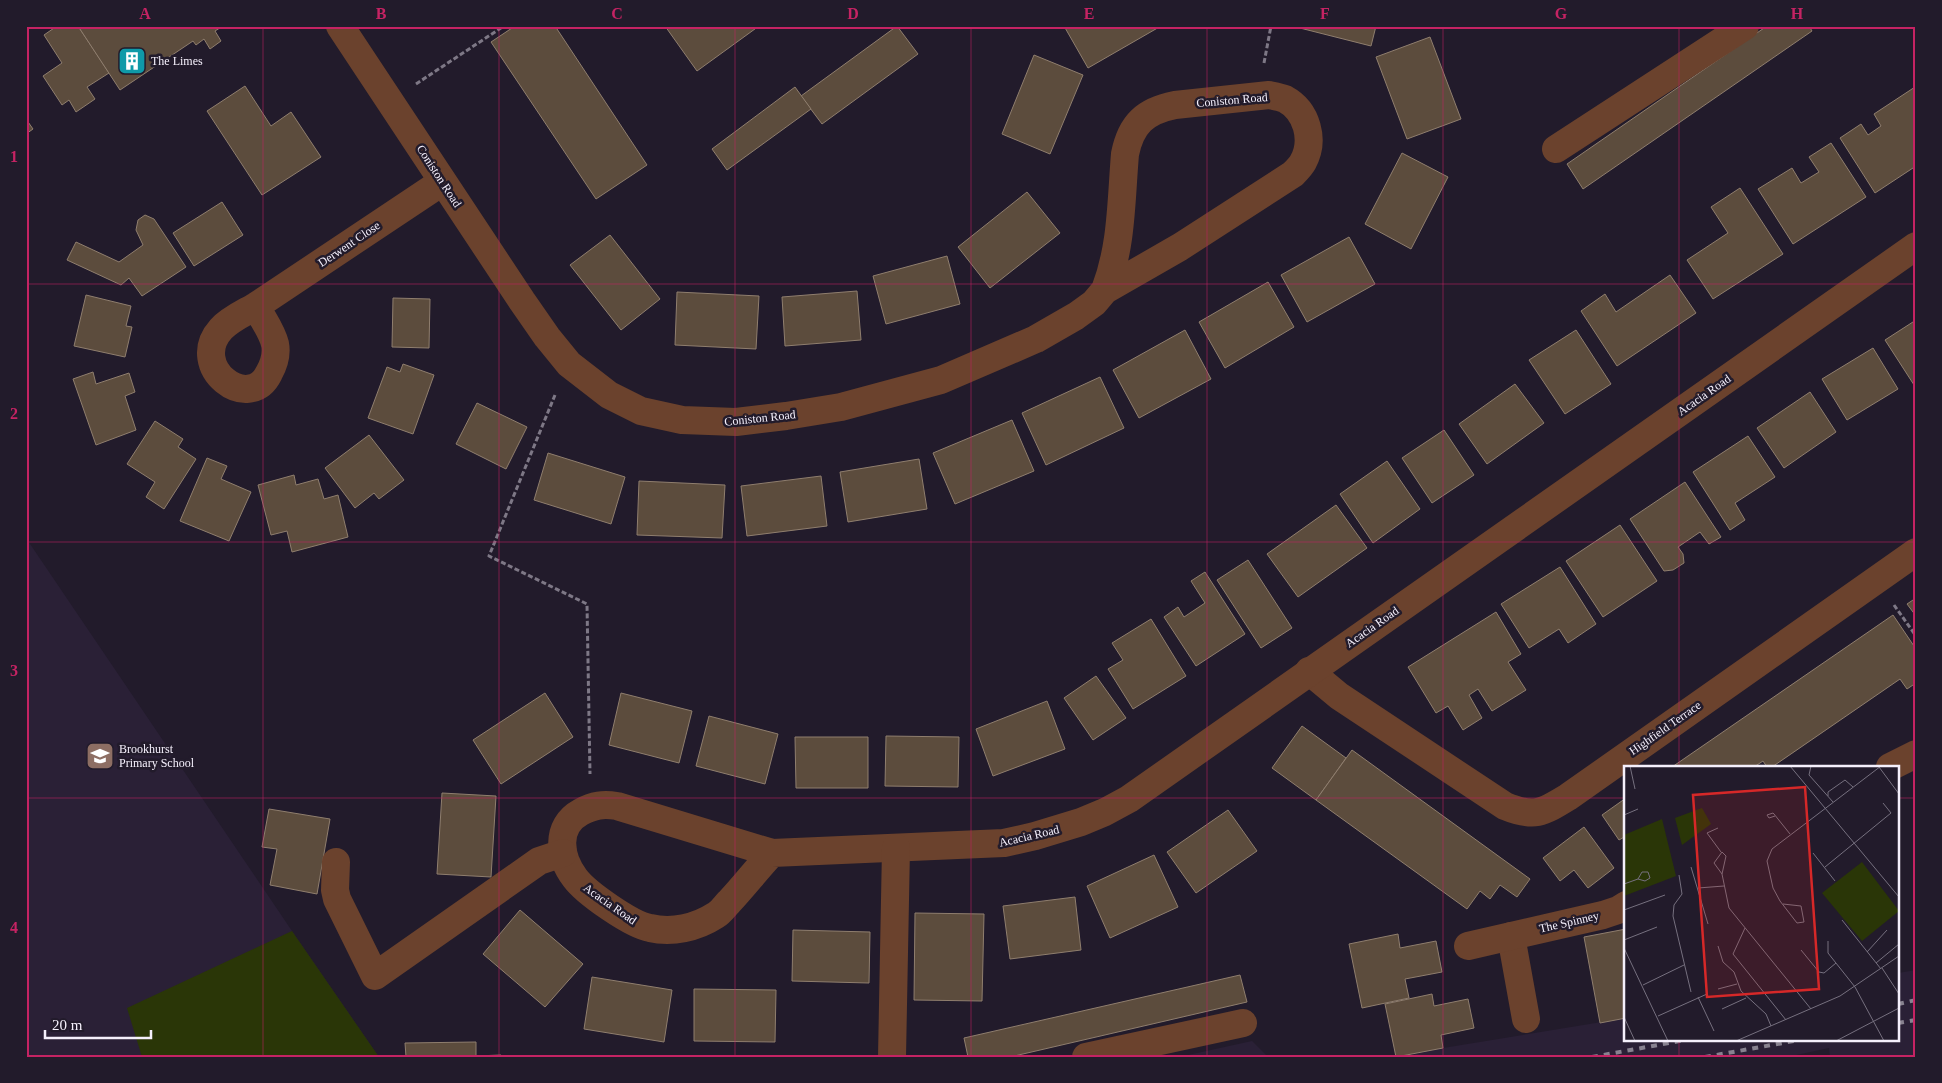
<svg xmlns="http://www.w3.org/2000/svg" width="1942" height="1083" viewBox="0 0 1942 1083" font-family="Georgia,serif">
  <rect width="100%" height="100%" fill="#221b2b"/>
  <g fill="#2a2036">
    <polygon points="26,538 292,931 379,1057 26,1057"/>
    <polygon points="1916,970 1916,1057 1830,1057 1829,1048 1787,1057 1402,1057 1443,1048 1626,1018 1626,1039 1898,1039 1898,973"/>
    <polygon points="1252,1041 1268,1057 1179,1057"/>
  </g>
  <polygon fill="#2a3607" points="292,931 379,1057 142,1057 127,1008"/>
  <g fill="#5c4c3d" stroke="#8f7e6e">
    <polygon points="57,26 78,26 109,73 87,87 95,99 76,112 69,100 62,105 43,76 62,63 44,35"/>
    <polygon points="78,26 223,26 215,31 221,41 210,49 204,39 196,45 193,41 120,90"/>
    <polygon points="515,26 555,26 647,165 596,199 491,42"/>
    <polygon points="665,26 759,26 697,71"/>
    <polygon points="897,26 918,54 822,124 801,96"/>
    <polygon points="1064,26 1161,26 1088,68"/>
    <polygon points="1292,26 1376,26 1371,46"/>
    <polygon points="1767,26 1809,26 1812,31 1583,189 1567,164"/>
    <polygon points="1430,37 1461,119 1407,139 1376,57"/>
    <polygon points="1034,55 1083,75 1050,154 1002,134"/>
    <polygon points="245,86 271,126 291,112 321,157 262,195 207,111"/>
    <polygon points="795,87 811,109 727,170 712,149"/>
    <polygon points="1915,87 1916,166 1875,193 1840,138 1861,124 1868,135 1881,126 1874,114"/>
    <polygon points="26,119 33,129 26,134"/>
    <polygon points="1831,143 1866,197 1793,244 1758,189 1792,168 1801,183 1819,172 1809,157"/>
    <polygon points="1402,153 1448,177 1411,249 1365,224"/>
    <polygon points="1740,188 1783,254 1713,299 1687,260 1728,233 1711,207"/>
    <polygon points="1027,192 1060,233 990,288 958,247"/>
    <polygon points="222,202 243,235 194,266 173,233"/>
    <polygon points="145,215 154,219 186,267 142,296 129,278 121,285 67,260 76,242 119,262 143,245 136,230 138,220"/>
    <polygon points="610,235 660,299 621,330 570,265"/>
    <polygon points="1349,237 1375,284 1307,322 1281,275"/>
    <polygon points="947,256 960,304 886,324 873,276"/>
    <polygon points="1670,275 1696,313 1617,366 1581,311 1605,294 1616,312"/>
    <polygon points="1268,282 1294,327 1225,368 1199,322"/>
    <polygon points="857,291 861,340 785,346 782,297"/>
    <polygon points="677,292 759,296 756,349 675,345"/>
    <polygon points="86,295 131,306 126,326 132,327 125,357 74,346"/>
    <polygon points="393,298 430,299 429,348 392,347"/>
    <polygon points="1916,320 1916,388 1885,340"/>
    <polygon points="1185,330 1211,379 1139,418 1113,370"/>
    <polygon points="1576,330 1611,384 1565,414 1529,360"/>
    <polygon points="1873,348 1898,389 1847,420 1822,379"/>
    <polygon points="403,364 434,375 413,434 368,418 387,367 400,372"/>
    <polygon points="93,372 96,384 129,373 135,392 125,396 136,430 96,445 73,379"/>
    <polygon points="1100,377 1124,428 1046,465 1022,413"/>
    <polygon points="1515,384 1544,423 1487,464 1459,424"/>
    <polygon points="1810,392 1836,432 1784,468 1757,428"/>
    <polygon points="477,403 527,427 506,469 456,444"/>
    <polygon points="1012,420 1034,471 955,504 933,453"/>
    <polygon points="155,421 183,439 178,447 196,459 164,509 146,497 155,482 127,464"/>
    <polygon points="1444,430 1474,475 1432,503 1402,458"/>
    <polygon points="369,435 404,480 379,499 374,493 355,508 325,468"/>
    <polygon points="1748,436 1775,477 1735,503 1745,520 1730,530 1693,472"/>
    <polygon points="548,453 625,477 611,524 534,500"/>
    <polygon points="207,458 227,466 221,479 251,492 229,541 180,521"/>
    <polygon points="919,459 927,509 848,522 840,472"/>
    <polygon points="1387,461 1420,509 1373,543 1340,494"/>
    <polygon points="294,475 296,485 318,479 324,499 338,495 348,537 292,552 287,531 271,535 258,485"/>
    <polygon points="821,476 827,526 747,536 741,486"/>
    <polygon points="639,481 725,485 722,538 637,535"/>
    <polygon points="1685,482 1721,537 1709,544 1700,532 1678,547 1683,554 1684,563 1673,570 1664,571 1630,519"/>
    <polygon points="1336,505 1367,548 1298,597 1267,554"/>
    <polygon points="1620,525 1657,581 1603,617 1566,561"/>
    <polygon points="1248,560 1292,628 1261,648 1217,580"/>
    <polygon points="1560,567 1596,624 1568,643 1559,629 1529,648 1501,604"/>
    <polygon points="1205,572 1245,634 1196,666 1164,617 1178,607 1184,617 1205,603 1191,581"/>
    <polygon points="1916,598 1916,616 1907,604"/>
    <polygon points="1496,612 1521,654 1508,662 1526,690 1492,711 1478,689 1469,695 1482,718 1463,730 1448,706 1436,713 1408,667"/>
    <polygon points="1893,615 1916,649 1916,683 1907,689 1900,679 1772,767 1767,767 1763,761 1754,767 1672,767"/>
    <polygon points="1151,619 1186,676 1133,709 1108,669 1123,660 1112,643"/>
    <polygon points="1096,676 1126,718 1093,740 1064,698"/>
    <polygon points="545,693 573,737 501,784 473,740"/>
    <polygon points="621,693 692,711 679,763 609,745"/>
    <polygon points="1047,701 1065,749 993,776 976,729"/>
    <polygon points="709,716 778,734 765,784 696,766"/>
    <polygon points="1302,726 1346,758 1316,800 1272,768"/>
    <polygon points="886,736 959,737 958,787 885,786"/>
    <polygon points="795,737 868,737 868,788 796,788"/>
    <polygon points="1352,750 1530,879 1517,897 1500,885 1490,899 1480,891 1467,909 1316,800"/>
    <polygon points="442,793 496,796 491,877 437,874"/>
    <polygon points="1626,798 1626,836 1619,840 1602,815"/>
    <polygon points="269,809 330,819 317,894 270,885 277,849 262,847"/>
    <polygon points="1228,810 1257,851 1196,893 1167,852"/>
    <polygon points="1584,827 1614,868 1588,888 1574,870 1560,881 1543,858"/>
    <polygon points="1154,855 1178,907 1110,938 1087,886"/>
    <polygon points="1075,897 1081,950 1010,959 1003,906"/>
    <polygon points="520,910 583,964 545,1007 483,954"/>
    <polygon points="915,913 984,914 982,1001 914,1000"/>
    <polygon points="1626,929 1626,1018 1600,1023 1584,937"/>
    <polygon points="793,930 870,932 869,983 792,981"/>
    <polygon points="1398,934 1400,948 1436,941 1442,972 1405,979 1409,998 1362,1008 1349,944"/>
    <polygon points="1240,975 1247,1002 1010,1057 968,1057 964,1038"/>
    <polygon points="592,977 672,990 664,1042 584,1029"/>
    <polygon points="694,989 776,990 775,1042 694,1041"/>
    <polygon points="1432,994 1434,1006 1468,999 1474,1028 1441,1035 1443,1048 1396,1057 1385,1004"/>
    <polygon points="476,1042 476,1056 501,1055 501,1057 406,1057 405,1043"/>
  </g>
  <g fill="none" stroke-linecap="round" stroke-linejoin="round">
    <g stroke="#7e7886" stroke-width="3" stroke-dasharray="5 2.5" stroke-linecap="butt">
      <polyline points="1264,63 1271,26"/>
      <polyline points="416,84 504,26"/>
      <polyline points="555,395 489,556 587,604 590,774"/>
      <polyline points="1894,605 1916,636"/>
    </g>
    <g stroke="#6b422d" stroke-width="28">
      <path d="M340 26 522 301 547 337 569 364 609 395 641 411 682 420 736 422 786 416 841 407 941 380 1036 339 1076 316 1094 303 1105 290 1180 247 1293 174C1297 170 1301 166 1303 162 1315 140 1307 111 1285 99 1280 97 1274 96 1269 95L1175 105C1145 111 1131 124 1125 154 1121 201 1122 246 1105 290"/>
      <polyline points="1556,149 1745,26"/>
      <path d="M256 306C262 318 272 331 275 344 277 354 274 364 269 373 249 414 187 367 221 329 230 319 244 313 256 306L442 182"/>
      <path d="M1309 671 1339 696 1505 806C1534 818 1542 813 1568 797L1916 552"/>
      <polyline points="1890,767 1916,754"/>
      <path d="M772 853C757 869 744 886 729 902 725 906 721 912 716 915 696 928 672 933 650 928 632 925 586 893 575 878 559 857 555 826 581 812 594 805 603 804 617 806L772 853 1004 843 1035 836 1081 822 1105 812 1129 799 1916 246"/>
      <polyline points="336,862 335,890 337,899 375,976 539,861 563,853"/>
      <polyline points="1511,936 1526,1019"/>
      <polyline points="1468,946 1603,915 1618,910 1626,905"/>
      <polyline points="892,1057 896,848"/>
      <polyline points="1086,1057 1243,1023"/>
    </g>
    <g stroke="#888290" stroke-width="4" stroke-dasharray="6 6" stroke-linecap="butt">
      <polyline points="1898,1004 1916,1000"/>
      <polyline points="1898,1023 1916,1020"/>
      <polyline points="1592,1057 1691,1039"/>
      <polyline points="1705,1057 1805,1039"/>
    </g>
  </g>
  <path fill="none" stroke="#c52363" stroke-width="1" stroke-opacity="0.55" d="M263 26V1057M499 26V1057M735 26V1057M971 26V1057M1207 26V1057M1443 26V1057M1679 26V767M26 284H1916M26 542H1916M26 798H1626M1898 798H1916M1679 1039V1057"/>
  <defs>
    <symbol id="building-square" viewBox="-11 -11 22 22"><rect x="-9" y="-9" width="18" height="18" rx="4" fill="#0f9aa8" stroke="#221b2b"/><path d="M-4-6H4V6H1V3H-1V6H-4ZM-2.5-4.3h1.7v1.8h-1.7ZM.8-4.3h1.7v1.8H.8ZM-2.5-1h1.7V.8h-1.7ZM.8-1h1.7V.8H.8Z" fill="#fff"/></symbol>
    <symbol id="school-square" viewBox="-11 -11 22 22"><rect x="-9" y="-9" width="18" height="18" rx="4" fill="#8d6e63" stroke="#221b2b"/><path d="M0-5L7-2L0 1L-7-2ZM-4 1L0 2.5L4 1V4Q0 6-4 4Z" fill="#fff"/></symbol>
  </defs>
  <g fill-rule="evenodd">
    <use href="#building-square" x="116" y="45" width="32" height="32"/>
    <use href="#school-square" x="84" y="740" width="32" height="32"/>
  </g>
  <g text-anchor="middle" stroke-width="5" stroke-linejoin="round" paint-order="stroke">
    <g font-size="12" fill="#f5f0fc" stroke="#221b2b" text-anchor="start">
      <text x="151" y="65">The Limes</text>
      <text x="119" y="753">Brookhurst<tspan x="119" dy="14">Primary School</tspan></text>
    </g>
    <g font-size="12" fill="#f5f0fc" stroke="#221b2b">
      <text transform="translate(1232 100) rotate(-5)" y="4">Coniston Road</text>
      <text transform="translate(439 176) rotate(57)" y="4">Coniston Road</text>
      <text transform="translate(349 244) rotate(-34)" y="4">Derwent Close</text>
      <text transform="translate(1704 395) rotate(-35)" y="4">Acacia Road</text>
      <text transform="translate(760 418) rotate(-6)" y="4">Coniston Road</text>
      <text transform="translate(1372 627) rotate(-35)" y="4">Acacia Road</text>
      <text transform="translate(1665 728) rotate(-35)" y="4">Highfield Terrace</text>
      <text transform="translate(1029 836) rotate(-13)" y="4">Acacia Road</text>
      <text transform="translate(610 904) rotate(35)" y="4">Acacia Road</text>
      <text transform="translate(1569 922) rotate(-13)" y="4">The Spinney</text>
    </g>
  </g>
  <g transform="translate(1624 766)">
    <rect width="275" height="275" fill="#221b2b"/>
    <path d="M78 42 87 58 58 79 51 52ZM38 53 52 110 0 130V69ZM238 96 275 145 238 175 198 127Z" fill="#2a3607"/>
    <path fill="none" stroke="#76707f" stroke-width="1" d="M6 0 11 23M166 0 275 131M187 0 185 9 209 36M255 1 275 28M204 30V26L221 14 229 21M0 49 14 43M151 50 145 52 143 49 149 47 150 48 166 68M94 62 83 67 97 86M189 87 211 115M67 101 84 158M201 101 267 47 259 37M98 108 90 97 98 86 102 90 98 108 105 142 187 243M55 109 58 128 50 139 49 150 67 226M0 118 14 113 18 106H24L26 112 21 115 14 113M74 122 100 120M159 138 177 140 180 156 173 157 156 135 149 122 143 95 148 83 257 0M0 144 41 129M218 154 257 203M121 162 109 188 162 254M0 174 33 161M204 175V187L231 221 260 275M94 180 99 196 110 206 117 225 142 248 147 260M0 182 44 275M177 184 195 206 200 207 212 197M243 186 263 164M252 197 275 178M258 202 275 228M19 219 60 199M94 223 113 218M74 231 90 265M98 243 122 232M34 250 83 228M0 251 11 275M112 275 216 230 275 190M212 275 275 242"/>
    <path fill="#d62828" fill-opacity="0.15" stroke="#d62828" stroke-width="2.5" d="M181 21 195 223 83 231 69 29Z"/>
    <rect width="275" height="275" fill="none" stroke="#f5f0fc" stroke-width="2.5"/>
  </g>
  <rect width="1942" height="1083" fill="none" stroke="#221b2b" stroke-width="55"/>
  <path d="M45 1030v8h106v-8" fill="none" stroke="#f5f0fc" stroke-width="2.5"/>
  <text x="52" y="1030" font-size="15" fill="#f5f0fc" stroke="#221b2b" stroke-width="4" paint-order="stroke">20 m</text>
  <rect x="28" y="28" width="1886" height="1028" fill="none" stroke="#c52363" stroke-width="2"/>
  <g font-size="16" text-anchor="middle" font-weight="bold" fill="#c52363">
    <text x="145" y="19">A</text>
    <text x="381" y="19">B</text>
    <text x="617" y="19">C</text>
    <text x="853" y="19">D</text>
    <text x="1089" y="19">E</text>
    <text x="1325" y="19">F</text>
    <text x="1561" y="19">G</text>
    <text x="1797" y="19">H</text>
    <text x="14" y="162">1</text>
    <text x="14" y="419">2</text>
    <text x="14" y="676">3</text>
    <text x="14" y="933">4</text>
  </g>
</svg>
